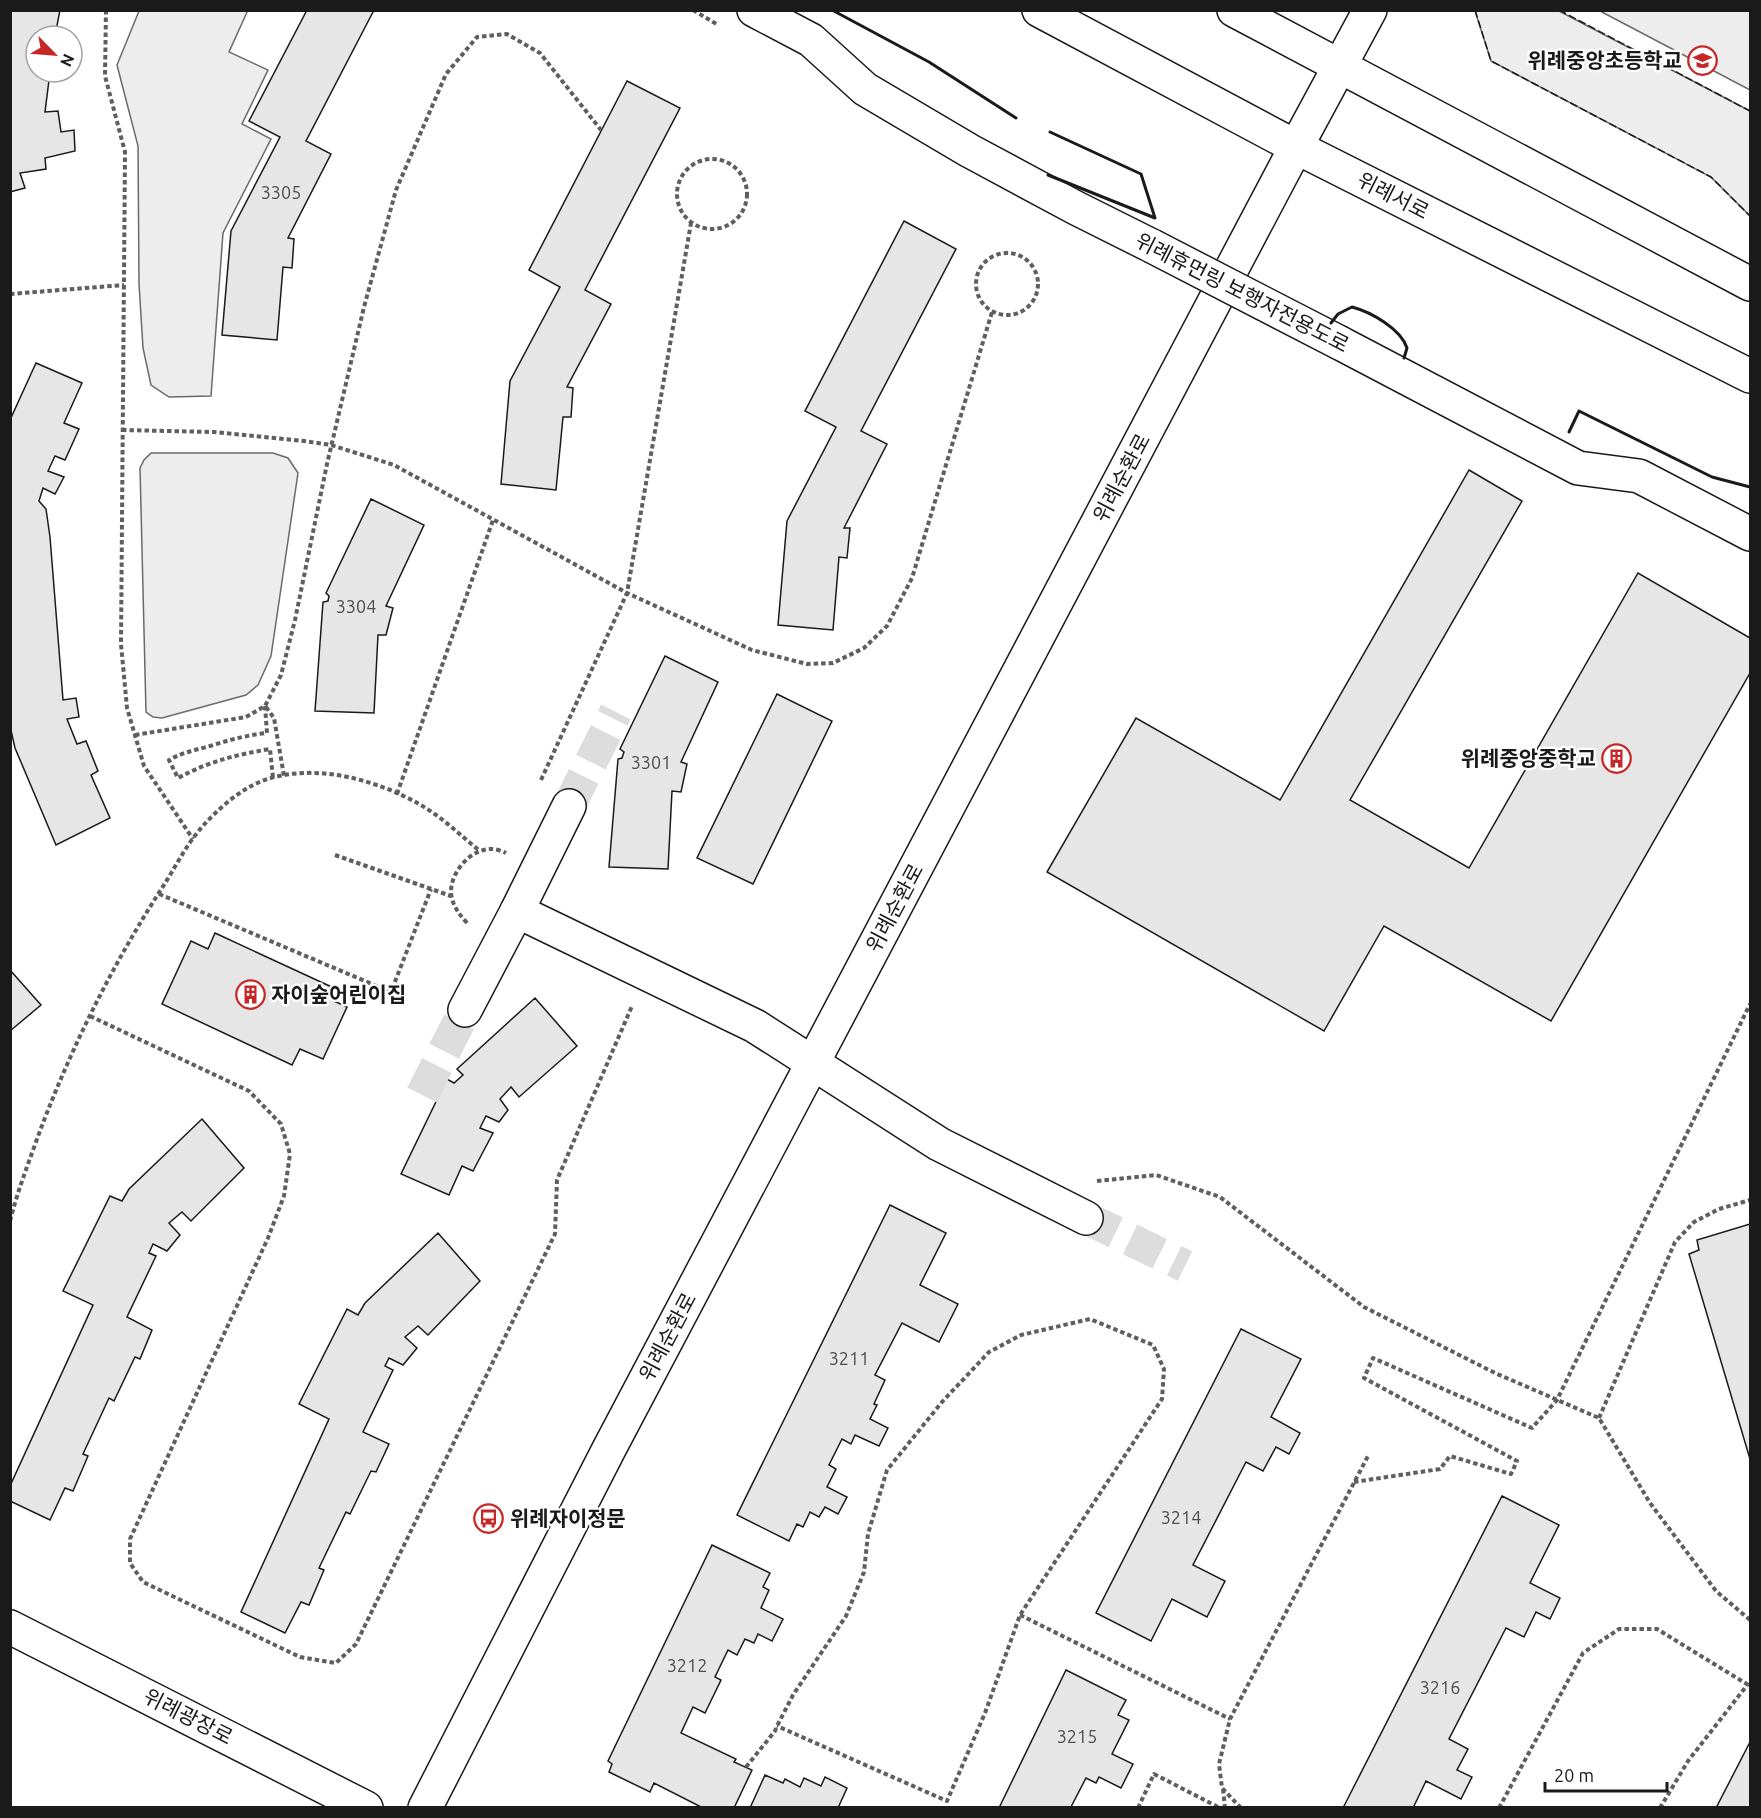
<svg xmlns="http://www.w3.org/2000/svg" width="1761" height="1818" viewBox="0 0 1761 1818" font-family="Ubuntu,'Noto Sans KR',sans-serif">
  <rect width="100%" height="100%" fill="#fff"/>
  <g fill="#ededed" stroke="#6a6a6a" stroke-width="1.5">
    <polygon points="248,10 229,52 268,70 242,124 271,139 223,233 211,396 169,397 151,385 143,348 139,284 138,146 117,65 139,11"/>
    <polygon points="1475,11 1559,11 1750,111 1750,216 1711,177 1491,61"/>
    <polygon points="1600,11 1750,11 1750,90"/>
    <polygon points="151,453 273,453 288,458 298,473 271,656 258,685 246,695 162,718 153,717 146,712 140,468 144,460"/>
  </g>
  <g fill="#e6e6e6" stroke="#1a1a1a" stroke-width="1.5">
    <polygon points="10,10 60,10 55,36 36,36 36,72 50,72 45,112 58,111 61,132 74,130 75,151 45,158 46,169 20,173 25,188 10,192"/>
    <polygon points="307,10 374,10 306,141 331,154 288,238 294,239 292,268 283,267 277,340 222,335 231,231 280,137 249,121"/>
    <polygon points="627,81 680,108 585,290 611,304 567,387 573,388 571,417 563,417 556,490 501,484 510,381 560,287 529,270"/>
    <polygon points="904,221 956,249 861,431 887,444 844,528 850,528 847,558 839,557 833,630 778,625 787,521 836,427 805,411"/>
    <polygon points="36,363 82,383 64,423 79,429 65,460 55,456 48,471 64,477 55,494 43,488 39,501 46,509 50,537 63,700 76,698 79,717 67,719 77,744 86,741 98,771 91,775 110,818 56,845 15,748 10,726 10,420"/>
    <polygon points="1469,470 1522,501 1350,800 1469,868 1638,573 1750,638 1750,673 1551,1021 1384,926 1324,1031 1047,872 1136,718 1280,800"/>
    <polygon points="371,499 424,525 386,606 393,608 386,635 378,635 374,713 315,711 323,602 328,601 329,596 326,593"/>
    <polygon points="665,656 718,682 681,762 687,764 681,792 672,791 668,869 609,867 618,759 622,758 624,752 620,749"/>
    <polygon points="777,694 832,721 753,884 697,858"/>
    <polygon points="215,933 336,989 332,1000 347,1007 323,1059 300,1049 292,1065 162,1004 191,941 208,949"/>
    <polygon points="10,970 41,1005 10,1031"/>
    <polygon points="535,998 577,1046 519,1097 511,1087 500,1099 508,1110 499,1122 486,1116 480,1128 493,1133 473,1171 462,1166 449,1195 401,1174 447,1079 454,1083 463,1075 457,1069"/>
    <polygon points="202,1119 244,1168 191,1221 182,1212 169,1223 180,1235 167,1251 153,1244 149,1253 156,1256 127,1317 152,1330 140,1359 135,1357 114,1401 109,1398 83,1454 88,1456 73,1491 65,1488 50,1520 10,1501 10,1486 93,1305 63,1291 110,1196 122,1201 129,1189"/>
    <polygon points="890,1205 946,1233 920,1285 958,1304 939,1342 902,1323 875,1375 885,1380 874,1404 877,1405 870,1419 888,1428 879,1446 855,1435 851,1444 842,1439 829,1465 836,1469 827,1487 847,1497 838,1514 825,1507 819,1517 810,1512 803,1527 797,1524 789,1541 737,1515"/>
    <polygon points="1750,1224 1750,1459 1689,1254 1699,1250 1697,1240"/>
    <polygon points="438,1233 480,1281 428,1335 418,1326 405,1337 417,1348 403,1365 389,1358 385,1366 393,1370 363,1432 389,1444 376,1472 371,1471 350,1514 346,1512 319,1568 324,1570 309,1605 301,1602 285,1633 241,1612 329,1419 299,1404 347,1309 358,1315 365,1303"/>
    <polygon points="1241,1329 1301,1359 1271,1417 1300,1433 1289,1454 1276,1447 1263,1471 1246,1462 1193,1565 1225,1581 1207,1617 1172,1599 1151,1641 1096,1613"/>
    <polygon points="1502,1496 1559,1525 1530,1583 1560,1598 1550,1619 1536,1612 1524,1637 1506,1628 1449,1739 1468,1749 1457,1770 1472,1777 1461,1799 1426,1781 1413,1808 1346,1808 1344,1806"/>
    <polygon points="712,1545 770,1573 763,1587 769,1590 761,1608 783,1619 772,1641 758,1634 754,1643 745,1639 737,1655 728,1650 715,1677 721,1680 705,1713 693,1707 681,1733 736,1759 734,1762 752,1770 734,1808 703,1808 654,1783 650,1792 609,1772 612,1764 608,1761"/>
    <polygon points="1066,1670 1126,1700 1118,1715 1129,1720 1112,1754 1133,1764 1121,1788 1099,1777 1096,1783 1086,1778 1071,1807 1073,1808 999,1808"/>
    <polygon points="1750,1742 1750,1808 1716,1808"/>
    <polygon points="765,1775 783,1783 785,1779 800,1787 804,1778 821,1786 825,1777 847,1788 838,1808 750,1808"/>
  </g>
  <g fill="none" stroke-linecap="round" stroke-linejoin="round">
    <g stroke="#ddd" stroke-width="33" stroke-dasharray="33 16" stroke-linecap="butt">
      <polyline points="569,806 616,712"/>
      <polyline points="422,1095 465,1010"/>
      <polyline points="1086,1218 1185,1266"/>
    </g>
    <defs>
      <g id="minor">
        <polyline points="754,10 811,40 865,89 970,151 1076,208 1152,246"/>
        <polyline points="1340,343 1578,468 1639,476 1750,534"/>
        <polyline points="517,911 755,1026 939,1144 1086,1218"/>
        <polyline points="465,1010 517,911 569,806"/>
        <polyline points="10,1627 366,1808"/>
        <polyline points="425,1808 609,1449 1296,147 1370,10"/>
      </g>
      <g id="major">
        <polyline points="1039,10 1296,147 1750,376"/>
        <polyline points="1234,10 1750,284"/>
      </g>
    </defs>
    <use href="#minor" stroke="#1a1a1a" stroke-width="36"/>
    <use href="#major" stroke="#1a1a1a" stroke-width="36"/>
    <g stroke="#5f5f5f" stroke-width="4" stroke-dasharray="4.5 3" stroke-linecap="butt">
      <polyline points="106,10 105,76 125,152 121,644 127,708 144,766 193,839"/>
      <polyline points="693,10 718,25"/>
      <circle cx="712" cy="194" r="35"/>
      <circle cx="1007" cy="284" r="31"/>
      <polyline points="10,294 124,285"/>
      <polyline points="122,430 214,432 304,441 331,445 394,465 627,593 752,650 807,664 833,663 864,648 887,626 912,578 992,312"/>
      <path d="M265 706 267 733C247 735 229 740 210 746 196 750 183 752 169 760L178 778C210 761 235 755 270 749L273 778"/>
      <polyline points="266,707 274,718 284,776"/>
      <polyline points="135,735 246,717 265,706 281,675 295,620 327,464 364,307 396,190 446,74 477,37 507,34 540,53 601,130"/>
      <polyline points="541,780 627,593 691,223"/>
      <polyline points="397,794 493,520"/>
      <polyline points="335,855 451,896"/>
      <polyline points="159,894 391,992 431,889"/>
      <path d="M467 923C460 915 455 909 452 899 446 877 469 848 492 849 496 849 502 851 506 853"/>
      <polyline points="90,1016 249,1091 281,1124 290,1154 284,1196 268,1238 130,1539 130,1563 143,1582 300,1657 336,1663 356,1644 555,1234 557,1180 632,1006"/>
      <polyline points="1097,1181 1156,1175 1220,1197 1364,1307 1495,1373 1599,1418 1650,1503 1716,1591 1750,1620"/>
      <path d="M10 1221C17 1193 27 1167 37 1139 69 1052 111 967 162 888 175 868 186 845 202 827 218 809 239 790 262 781 312 762 375 779 419 804 441 816 461 836 480 851"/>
      <polyline points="1599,1418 1675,1242 1694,1222 1719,1209 1750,1200"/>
      <polyline points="1354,1482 1440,1469 1450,1456 1511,1474 1517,1461 1364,1378 1373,1358 1532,1428 1557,1400 1750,1004"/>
      <polyline points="1020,1615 1230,1719"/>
      <polyline points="746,1767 775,1731 777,1726 793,1695 846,1616 864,1572 868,1534 887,1470 942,1402 989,1352 1021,1335 1090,1319 1153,1345 1164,1369 1162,1399 1020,1615 985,1713 947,1801 777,1726"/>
      <polyline points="1223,1789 1225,1808"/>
      <polyline points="1138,1808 1154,1774 1220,1808"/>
      <polyline points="1241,1808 1222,1788 1219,1764 1230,1719 1368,1456"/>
      <polyline points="1499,1808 1583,1653 1619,1629 1657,1629 1750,1686"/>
      <polyline points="1660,1808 1688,1761 1748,1684"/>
    </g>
    <use href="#minor" stroke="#fff" stroke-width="33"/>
    <use href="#major" stroke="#fff" stroke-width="33"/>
    <defs>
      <polyline id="minor-bridge" points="1152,246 1340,343"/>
    </defs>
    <use href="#minor-bridge" stroke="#1a1a1a" stroke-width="36" stroke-linecap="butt"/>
    <use href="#minor-bridge" stroke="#fff" stroke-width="33"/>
    <g stroke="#1a1a1a" stroke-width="1.5" stroke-dasharray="8 3" stroke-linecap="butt">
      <polyline points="1475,10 1491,61 1711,177 1750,216"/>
      <polyline points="1559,10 1750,111"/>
    </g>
    <g stroke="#1a1a1a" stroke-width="3">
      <polyline points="832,10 929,62 1016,118"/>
      <polyline points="1048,175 1155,218 1141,174 1050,132"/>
      <path d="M1331 323 1338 314 1352 307C1371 312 1401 329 1407 348L1404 358"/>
      <polyline points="1569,432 1579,411 1712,477 1750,487"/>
    </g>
  </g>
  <defs>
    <symbol id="school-ring" viewBox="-11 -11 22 22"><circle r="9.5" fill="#fff" stroke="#c62828" stroke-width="1.5"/><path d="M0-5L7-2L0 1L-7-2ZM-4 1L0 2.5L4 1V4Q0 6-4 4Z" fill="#c62828"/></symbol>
    <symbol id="building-ring" viewBox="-11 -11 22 22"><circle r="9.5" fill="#fff" stroke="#c62828" stroke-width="1.5"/><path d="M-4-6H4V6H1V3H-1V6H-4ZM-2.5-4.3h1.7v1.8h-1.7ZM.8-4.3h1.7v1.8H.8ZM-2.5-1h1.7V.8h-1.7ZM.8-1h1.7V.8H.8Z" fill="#c62828"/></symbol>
    <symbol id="bus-ring" viewBox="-11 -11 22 22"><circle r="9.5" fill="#fff" stroke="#c62828" stroke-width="1.5"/><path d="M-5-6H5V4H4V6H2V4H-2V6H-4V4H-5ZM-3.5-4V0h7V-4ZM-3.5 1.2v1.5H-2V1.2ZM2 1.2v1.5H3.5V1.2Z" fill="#c62828"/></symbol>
  </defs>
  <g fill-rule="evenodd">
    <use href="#school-ring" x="1686" y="44" width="33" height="33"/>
    <use href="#building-ring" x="1600" y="742" width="33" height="33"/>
    <use href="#building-ring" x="234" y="978" width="33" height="33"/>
    <use href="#bus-ring" x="472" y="1502" width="33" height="33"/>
  </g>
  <g text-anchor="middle" stroke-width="4.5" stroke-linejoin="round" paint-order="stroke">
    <g font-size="18" fill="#4d4d4d">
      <text x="281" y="199">3305</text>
      <text x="356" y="613">3304</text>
      <text x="651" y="769">3301</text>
      <text x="849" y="1365">3211</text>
      <text x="1181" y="1524">3214</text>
      <text x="687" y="1672">3212</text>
      <text x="1440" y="1694">3216</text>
      <text x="1077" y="1743">3215</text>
    </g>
    <g font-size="21" font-weight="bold" fill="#1a1a1a" stroke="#fff" text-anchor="end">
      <text x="1682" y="68">위례중앙초등학교</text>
      <text x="1596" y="766">위례중앙중학교</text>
      <text x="271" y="1002" text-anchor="start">자이숲어린이집</text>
      <text x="510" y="1526" text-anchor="start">위례자이정문</text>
    </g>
    <g font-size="21" fill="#1a1a1a" stroke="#fff">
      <text transform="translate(1393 196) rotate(27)" y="7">위례서로</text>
      <text transform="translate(1242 293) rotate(27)" y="7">위례휴먼링 보행자전용도로</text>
      <text transform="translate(1122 478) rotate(-62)" y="7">위례순환로</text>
      <text transform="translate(895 908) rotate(-62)" y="7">위례순환로</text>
      <text transform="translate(668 1337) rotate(-62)" y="7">위례순환로</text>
      <text transform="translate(188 1717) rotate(27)" y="7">위례광장로</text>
    </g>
  </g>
  <rect width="1761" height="1818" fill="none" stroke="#1a1a1a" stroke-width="24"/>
  <g transform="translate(54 54) rotate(115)"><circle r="28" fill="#ffffff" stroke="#a3a3a3" stroke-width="1.5"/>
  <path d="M0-4.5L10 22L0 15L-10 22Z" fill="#c62828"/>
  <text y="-9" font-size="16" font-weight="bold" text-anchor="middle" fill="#1a1a1a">N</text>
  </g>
  <path d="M1545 1782v9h122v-9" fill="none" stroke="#1a1a1a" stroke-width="3"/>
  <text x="1554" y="1782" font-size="18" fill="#1a1a1a" stroke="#ffffff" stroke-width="4.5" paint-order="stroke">20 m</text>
</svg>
